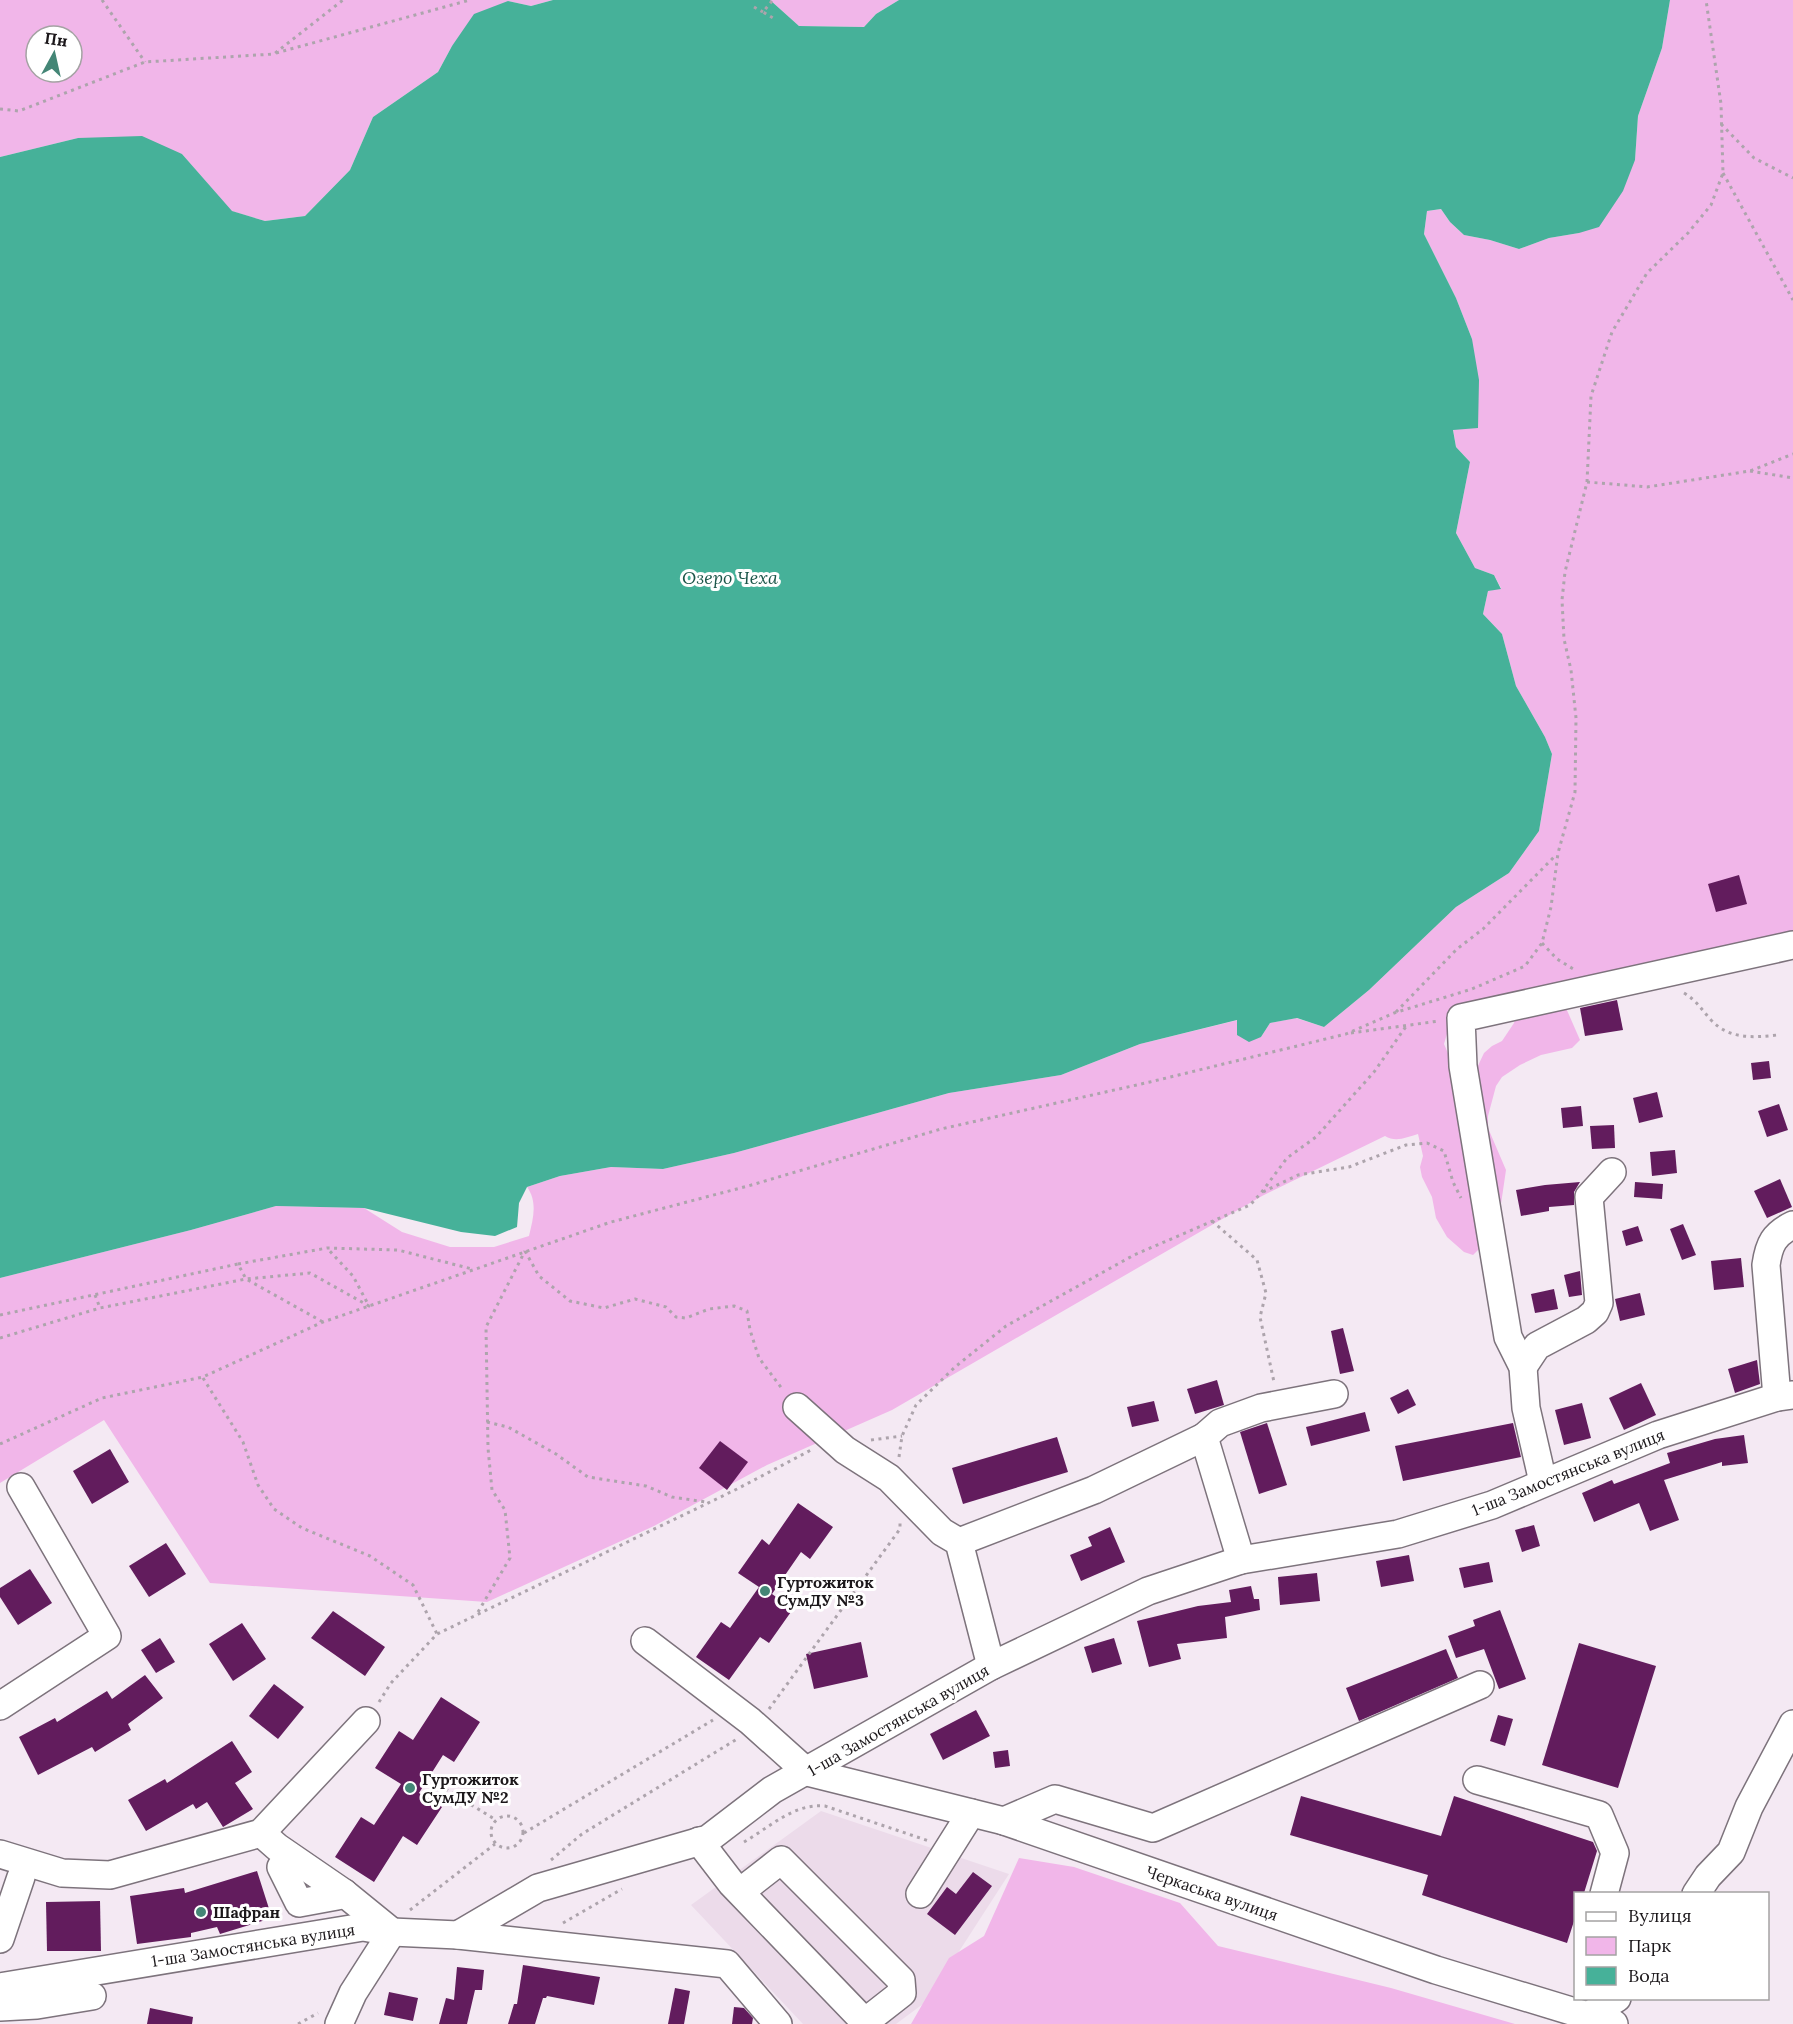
<svg xmlns="http://www.w3.org/2000/svg" width="1793" height="2024" viewBox="0 0 1793 2024" font-family="Lora,serif">
  <rect width="100%" height="100%" fill="#f4e9f3"/>
  <polygon fill="#ecdbea" points="821,1811 1009,1874 927,2001 896,2024 803,2024 691,1905"/>
  <g fill="#f1b6e9" fill-rule="evenodd">
    <path d="M0 0H553L531 6 508 1 452 46 438 72 373 117 350 170 305 216 265 221 231 211 182 154 78 138 0 157ZM36 36H72V72H36Z"/>
    <polygon points="770,0 899,0 876,14 864,27 799,26"/>
    <path d="M1670 0H1793V937L1566 1008 1580 1040 1572 1048 1541 1055 1520 1065 1502 1077 1496 1086 1488 1116V1128L1506 1170 1501 1204 1490 1210 1480 1248 1473 1255 1464 1252 1447 1237 1436 1218 1432 1197 1422 1177 1420 1167 1423 1156 1418 1134C1407 1137 1396 1143 1385 1136L1262 1196 892 1410 767 1465 654 1526 487 1602 210 1583 104 1420 0 1483V1278L191 1230 276 1206 364 1208 402 1232 450 1247H494L529 1236C533 1219 538 1202 527 1187L560 1176 611 1167 663 1169 734 1153 949 1093 1061 1075 1140 1044 1238 1020 1261 1037 1270 1023 1296 1018 1324 1027 1369 990 1456 907 1509 873 1539 831 1552 754 1545 737 1516 686 1502 634 1483 614 1488 591 1501 588 1494 575 1475 568 1456 533 1470 462 1456 447 1453 429 1472 339 1456 298 1424 234 1427 211 1441 209 1450 222 1464 235 1490 240 1519 249 1549 238 1579 233 1635 160 1638 116 1662 48ZM1517 1014 1514 1023 1502 1041 1492 1046 1484 1053 1475 1072H1456L1444 1044 1452 1017Z"/>
    <polygon points="1019,1858 1074,1867 1180,1903 1218,1946 1391,1988 1515,2024 911,2024 949,1958 984,1936"/>
  </g>
  <polygon fill="#46b199" points="553,0 770,0 799,26 864,27 876,14 899,0 1670,0 1662,48 1638,116 1635,160 1623,191 1599,227 1579,233 1549,238 1519,249 1490,240 1464,235 1450,222 1441,209 1427,211 1424,234 1456,298 1472,339 1479,380 1478,428 1453,430 1456,447 1470,462 1456,533 1475,568 1494,575 1501,589 1488,591 1483,614 1502,634 1516,686 1545,737 1552,754 1539,831 1509,873 1456,907 1369,990 1324,1027 1297,1018 1270,1023 1261,1037 1249,1042 1237,1035 1237,1020 1140,1044 1061,1075 949,1093 734,1153 663,1169 611,1167 560,1176 527,1187 519,1203 517,1227 495,1236 461,1232 364,1208 276,1206 191,1230 0,1278 0,157 78,138 142,136 182,154 232,211 265,221 305,216 350,170 373,117 438,72 452,46 474,14 508,1 531,6"/>
  <g fill="#621c5d">
    <polygon points="1739,875 1747,904 1716,912 1708,884"/>
    <polygon points="1617,1000 1623,1030 1585,1036 1580,1008"/>
    <polygon points="1769,1061 1771,1078 1753,1080 1751,1063"/>
    <polygon points="1657,1092 1663,1117 1639,1123 1633,1098"/>
    <polygon points="1779,1104 1788,1130 1767,1137 1758,1111"/>
    <polygon points="1581,1106 1583,1126 1563,1128 1561,1108"/>
    <polygon points="1614,1125 1615,1148 1592,1149 1590,1126"/>
    <polygon points="1675,1150 1677,1173 1652,1176 1650,1152"/>
    <polygon points="1780,1179 1792,1207 1767,1218 1754,1191"/>
    <polygon points="1580,1182 1574,1192 1574,1205 1549,1207 1549,1211 1521,1216 1516,1190 1545,1185"/>
    <polygon points="1635,1182 1663,1184 1662,1199 1634,1197"/>
    <polygon points="1683,1224 1696,1255 1682,1260 1670,1229"/>
    <polygon points="1638,1226 1643,1241 1626,1246 1622,1231"/>
    <polygon points="1741,1258 1744,1287 1714,1290 1711,1261"/>
    <polygon points="1580,1271 1582,1295 1569,1297 1564,1275"/>
    <polygon points="1554,1289 1558,1309 1535,1313 1531,1294"/>
    <polygon points="1640,1293 1645,1315 1620,1321 1615,1299"/>
    <polygon points="1343,1328 1354,1371 1340,1374 1331,1331"/>
    <polygon points="1757,1360 1760,1384 1735,1393 1728,1369"/>
    <polygon points="1217,1380 1224,1405 1195,1414 1187,1389"/>
    <polygon points="1641,1383 1656,1415 1624,1430 1609,1398"/>
    <polygon points="1408,1389 1416,1405 1398,1414 1390,1398"/>
    <polygon points="1154,1401 1159,1421 1132,1427 1127,1407"/>
    <polygon points="1582,1403 1591,1438 1564,1445 1555,1410"/>
    <polygon points="1365,1412 1370,1431 1311,1446 1306,1427"/>
    <polygon points="1267,1423 1287,1485 1259,1494 1240,1432"/>
    <polygon points="1513,1423 1521,1457 1403,1481 1395,1446"/>
    <polygon points="1744,1435 1748,1463 1722,1466 1722,1462 1664,1480 1679,1520 1650,1531 1639,1503 1594,1522 1582,1493 1612,1480 1614,1484 1670,1463 1667,1453 1715,1439"/>
    <polygon points="1057,1437 1068,1472 963,1504 952,1468"/>
    <polygon points="720,1441 748,1462 727,1490 699,1468"/>
    <polygon points="110,1449 129,1482 92,1504 73,1471"/>
    <polygon points="798,1503 833,1527 810,1559 801,1552 772,1594 793,1609 769,1643 760,1637 729,1680 696,1657 721,1622 730,1628 759,1587 738,1573 762,1539 769,1545"/>
    <polygon points="1534,1525 1540,1546 1522,1552 1515,1530"/>
    <polygon points="1110,1527 1125,1562 1081,1581 1070,1555 1092,1546 1088,1537"/>
    <polygon points="166,1543 186,1574 149,1597 129,1566"/>
    <polygon points="1409,1555 1414,1581 1381,1587 1376,1561"/>
    <polygon points="1489,1562 1493,1582 1464,1588 1459,1568"/>
    <polygon points="30,1569 52,1603 18,1625 0,1597 0,1588"/>
    <polygon points="1317,1573 1320,1601 1280,1605 1278,1577"/>
    <polygon points="1251,1586 1254,1599 1259,1599 1260,1610 1225,1617 1227,1638 1177,1644 1181,1659 1149,1667 1137,1621 1198,1606 1231,1602 1229,1590"/>
    <polygon points="1500,1610 1526,1679 1499,1689 1484,1649 1456,1658 1448,1636 1475,1626 1473,1620"/>
    <polygon points="333,1611 385,1647 365,1676 311,1638"/>
    <polygon points="242,1623 266,1659 233,1681 209,1644"/>
    <polygon points="160,1638 175,1662 156,1673 141,1650"/>
    <polygon points="1114,1638 1122,1664 1092,1673 1084,1647"/>
    <polygon points="861,1642 868,1677 814,1689 806,1654"/>
    <polygon points="1579,1643 1656,1666 1618,1788 1542,1765"/>
    <polygon points="1446,1649 1458,1678 1359,1721 1346,1688"/>
    <polygon points="145,1675 163,1698 128,1724 131,1730 95,1752 92,1747 38,1775 19,1737 55,1718 57,1722 107,1691 112,1699"/>
    <polygon points="274,1684 304,1707 278,1739 249,1716"/>
    <polygon points="441,1697 480,1722 454,1762 443,1755 419,1793 442,1807 417,1845 403,1836 374,1882 335,1857 361,1817 374,1825 401,1784 375,1768 399,1731 413,1740"/>
    <polygon points="976,1710 990,1736 943,1760 930,1734"/>
    <polygon points="1498,1715 1513,1719 1505,1746 1490,1741"/>
    <polygon points="232,1741 252,1772 235,1783 253,1809 223,1827 207,1802 196,1809 193,1804 146,1831 128,1800 165,1779 167,1783"/>
    <polygon points="1008,1750 1010,1766 995,1768 993,1752"/>
    <polygon points="1301,1796 1441,1836 1454,1796 1593,1842 1597,1851 1584,1893 1575,1893 1575,1918 1567,1943 1422,1895 1428,1875 1290,1835"/>
    <polygon points="257,1871 272,1918 220,1934 217,1927 191,1933 191,1937 137,1944 130,1896 184,1888 185,1893"/>
    <polygon points="973,1872 992,1886 955,1935 927,1914 947,1887 956,1894"/>
    <polygon points="100,1901 101,1951 47,1951 46,1902"/>
    <polygon points="523,1965 600,1977 594,2005 547,1996 546,1998 543,1998 535,2024 508,2024 514,2004 517,2004"/>
    <polygon points="457,1967 484,1970 482,1990 475,1990 467,2024 439,2024 446,1998 454,2000"/>
    <polygon points="675,1988 690,1991 684,2024 668,2024"/>
    <polygon points="389,1992 418,1998 413,2021 384,2015"/>
    <polygon points="734,2007 744,2008 753,2018 752,2024 732,2024"/>
    <polygon points="150,2008 193,2017 192,2024 147,2024"/>
  </g>
  <g fill="none" stroke-linecap="round" stroke-linejoin="round">
    <defs>
      <g id="minor">
        <polyline points="1523,1367 1537,1346 1586,1320 1595,1312 1599,1303 1589,1197 1612,1172"/>
        <path d="M1777 1397 1766 1265C1769 1244 1774 1234 1793 1225"/>
        <polyline points="797,1407 845,1450 889,1478 942,1532 959,1542 991,1666"/>
        <polyline points="1543,1482 1526,1408 1523,1367 1508,1337 1463,1066 1461,1018 1793,945"/>
        <polyline points="959,1542 1094,1490 1204,1437"/>
        <polyline points="1241,1560 1204,1437 1220,1423 1261,1408 1334,1394"/>
        <polyline points="645,1641 750,1721 807,1772 1004,1821 1436,1970 1614,2024"/>
        <polyline points="0,1706 107,1636 21,1487"/>
        <polyline points="1477,1780 1599,1815 1615,1853 1604,1894"/>
        <polyline points="1004,1821 1055,1799 1153,1828 1480,1685"/>
        <polyline points="261,1833 277,1847 344,1893 392,1932 353,1993 339,2024"/>
        <polyline points="699,1841 732,1884 865,2022 902,1993 901,1980 781,1860 740,1892"/>
        <polyline points="0,1854 62,1873 110,1875 261,1833 366,1721"/>
        <polyline points="281,1867 299,1903 337,1896 344,1893"/>
        <polyline points="920,1894 971,1813"/>
        <polyline points="1696,1894 1708,1876 1731,1852 1749,1807 1793,1724"/>
        <polyline points="458,1935 727,1964 778,2024"/>
        <polyline points="0,1939 21,1877"/>
        <polyline points="0,1987 363,1927 392,1932 458,1935 538,1888 708,1839 772,1790 991,1666 1148,1591 1241,1560 1398,1534 1492,1505 1658,1435 1777,1397 1793,1395"/>
        <polyline points="0,2007 37,2005 92,1996"/>
        <polyline points="1588,2016 1617,1998"/>
      </g>
    </defs>
    <use href="#minor" stroke="#7d737c" stroke-width="30"/>
    <g stroke="#ada4ac" stroke-width="3" stroke-dasharray="3 4.5" stroke-linecap="butt">
      <polyline points="102,0 145,62"/>
      <polyline points="772,1 763,12 773,18"/>
      <polyline points="754,7 763,12"/>
      <polyline points="276,53 470,0"/>
      <polyline points="0,109 19,111 145,62 274,54 343,0"/>
      <polyline points="1721,124 1754,158 1793,178"/>
      <polyline points="1723,173 1793,300"/>
      <polyline points="1750,471 1793,478"/>
      <polyline points="1587,482 1647,487 1750,471 1793,454"/>
      <polyline points="1542,943 1557,959 1575,970"/>
      <path d="M1684 993C1696 1000 1702 1010 1711 1020 1729 1039 1752 1038 1777 1035"/>
      <polyline points="1396,1012 1457,949 1483,929 1556,855"/>
      <polyline points="1351,1033 1439,1021"/>
      <polyline points="1263,1192 1298,1175 1349,1167 1406,1145 1427,1143 1444,1151 1453,1182 1461,1198"/>
      <polyline points="1212,1221 1257,1260 1266,1293 1260,1317 1274,1382"/>
      <polyline points="525,1251 539,1276 570,1301 604,1308 635,1299 666,1307 676,1317 686,1318 709,1309 734,1306 747,1311 750,1330 759,1358 783,1390"/>
      <polyline points="238,1264 327,1248 398,1250 472,1269"/>
      <polyline points="95,1295 100,1308"/>
      <polyline points="0,1315 238,1264 246,1279 323,1322"/>
      <polyline points="0,1338 100,1308 246,1279 310,1273 369,1306 353,1276 327,1248"/>
      <polyline points="203,1378 243,1442 258,1485 274,1509 302,1528 370,1556 413,1585 437,1634"/>
      <polyline points="487,1422 508,1427 556,1454 588,1477 646,1486 672,1497 706,1502"/>
      <polyline points="871,1440 902,1436"/>
      <polyline points="0,1444 102,1398 203,1377 323,1322 611,1222 748,1186 941,1129 1150,1082 1346,1034 1394,1013 1472,989 1525,966 1542,943 1551,907 1558,853 1575,792 1576,718 1571,670 1564,639 1562,600 1565,572 1587,482 1591,396 1612,332 1647,273 1688,233 1711,205 1723,173 1721,104 1706,0"/>
      <polyline points="899,1457 902,1436 916,1405 955,1367 1006,1326 1134,1255 1250,1205 1261,1193 1287,1158 1316,1137 1374,1072 1407,1025"/>
      <polyline points="478,1612 510,1558 505,1510 492,1490 488,1448 486,1327 525,1251"/>
      <polyline points="379,1702 391,1683 437,1634 737,1489 811,1450"/>
      <polyline points="769,1709 900,1529 900,1521"/>
      <polyline points="439,1785 496,1820"/>
      <circle cx="507" cy="1832" r="16"/>
      <polyline points="524,1833 713,1720"/>
      <path d="M744 1842C770 1827 794 1803 825 1806L929 1841"/>
      <polyline points="551,1860 582,1834 737,1739"/>
      <polyline points="410,1910 495,1844"/>
      <polyline points="563,1923 622,1889"/>
      <polyline points="298,2024 318,2013"/>
    </g>
    <use href="#minor" stroke="#fff" stroke-width="27"/>
  </g>
  <g fill="#448676" stroke="#fff" stroke-width="2">
    <circle cx="765" cy="1591" r="6"/>
    <circle cx="410" cy="1788" r="6"/>
    <circle cx="201" cy="1912" r="6"/>
  </g>
  <g text-anchor="middle" stroke-width="6" stroke-linejoin="round" paint-order="stroke">
    <g font-size="16" fill="#1b171a" stroke="#fff">
      <text transform="translate(1568 1472) rotate(-22)" y="6">1-ша Замостянська вулиця</text>
      <text transform="translate(898 1720) rotate(-30)" y="6">1-ша Замостянська вулиця</text>
      <text transform="translate(1212 1893) rotate(19)" y="6">Черкаська вулиця</text>
      <text transform="translate(253 1945) rotate(-9)" y="6">1-ша Замостянська вулиця</text>
    </g>
    <g font-size="16" font-weight="bold" fill="#1b171a" stroke="#fff" text-anchor="start">
      <text x="777" y="1588">Гуртожиток<tspan x="777" dy="18">СумДУ №3</tspan></text>
      <text x="422" y="1785">Гуртожиток<tspan x="422" dy="18">СумДУ №2</tspan></text>
      <text x="213" y="1918">Шафран</text>
    </g>
    <g font-size="18" font-style="italic" fill="#1b5649" stroke="#fff">
      <text x="730" y="584">Озеро Чеха</text>
    </g>
  </g>
  <rect x="1574" y="1892" width="195" height="108" fill="#ffffff" stroke="#a4a2a3" stroke-width="1.5"/>
  <rect x="1586" y="1912" width="30" height="9" fill="#ffffff" stroke="#a4a2a3" stroke-width="1.5"/>
  <text x="1628" y="1922" font-size="18" fill="#1b171a">Вулиця</text>
  <rect x="1586" y="1937" width="30" height="18" fill="#f1b6e9" stroke="#a4a2a3" stroke-width="1.5"/>
  <text x="1628" y="1952" font-size="18" fill="#1b171a">Парк</text>
  <rect x="1586" y="1967" width="30" height="18" fill="#46b199" stroke="#a4a2a3" stroke-width="1.5"/>
  <text x="1628" y="1982" font-size="18" fill="#1b171a">Вода</text>
  <g transform="translate(54 54) rotate(8)"><circle r="28" fill="#ffffff" stroke="#a4a2a3" stroke-width="1.5"/>
  <path d="M0-4.5L10 22L0 15L-10 22Z" fill="#448676"/>
  <text y="-9" font-size="16" font-weight="bold" text-anchor="middle" fill="#1b171a">Пн</text>
  </g>
</svg>
